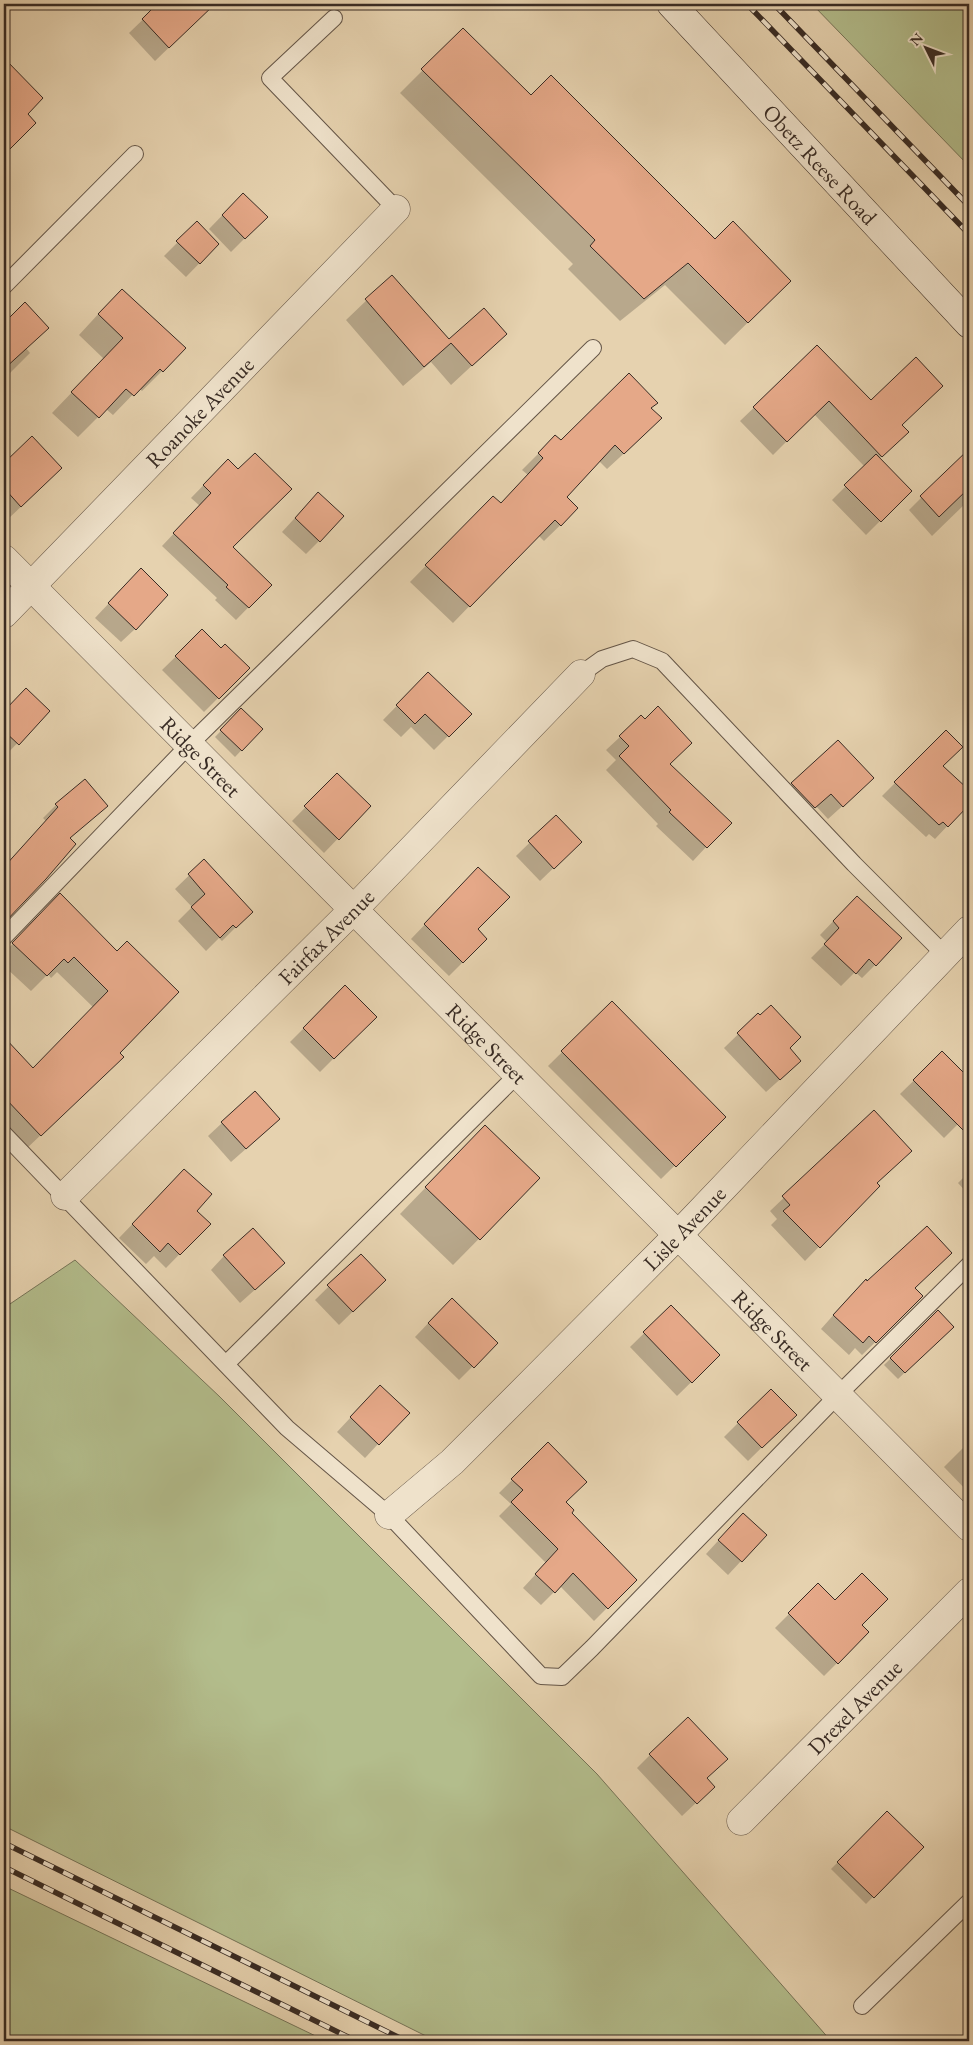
<svg xmlns="http://www.w3.org/2000/svg" width="973" height="2045" viewBox="0 0 973 2045" font-family="'EB Garamond',serif">
  <rect width="100%" height="100%" fill="#e6d2af"/>
  <filter id="stains"><feTurbulence type="fractalNoise" baseFrequency=".004" numOctaves="4"/><feColorMatrix values="0 0 0 0 .2 0 0 0 0 .09 0 0 0 0 .02 0 0 0 .5 -.17"/></filter>
  <radialGradient id="worn" r=".72"><stop offset=".6" stop-color="#630" stop-opacity="0"/><stop offset="1" stop-color="#630" stop-opacity=".3"/></radialGradient>
  <g fill="#b3bd8c" stroke="#767458">
    <polygon points="812,4 969,4 969,166"/>
    <polygon points="75,1260 220,1397 597,1774 831,2041 436,2041 4,1826 4,1308"/>
    <polygon points="4,1886 326,2041 4,2041"/>
  </g>
  <g fill="#0003">
    <polygon points="159,4 214,4 155,61 129,33"/>
    <polygon points="463,30 531,97 715,240 790,281 725,345 665,285 620,321 568,269 573,264 400,93"/>
    <polygon points="9,65 26,114 35,123 4,153 4,70"/>
    <polygon points="243,194 266,217 231,252 209,229"/>
    <polygon points="197,223 218,244 186,277 164,256"/>
    <polygon points="392,276 449,341 506,334 451,385 431,362 403,386 346,320"/>
    <polygon points="25,304 26,348 30,353 4,379 4,326"/>
    <polygon points="102,310 162,371 142,391 139,388 113,415 106,409 78,437 52,413 104,359 79,335"/>
    <polygon points="817,347 871,402 900,425 893,446 879,459 910,491 866,535 832,500 865,467 814,414 773,455 740,421"/>
    <polygon points="4,381 8,385 4,389"/>
    <polygon points="644,435 607,469 599,461 565,497 577,509 544,541 538,535 453,623 410,582 493,497 500,504 528,475 522,470 555,437 561,442"/>
    <polygon points="32,438 47,482 7,520 4,516 4,464"/>
    <polygon points="969,450 969,500 932,536 909,510"/>
    <polygon points="228,460 231,547 270,585 236,620 215,600 217,598 162,546 200,506 191,498"/>
    <polygon points="305,507 319,541 306,554 282,532"/>
    <polygon points="127,584 135,629 121,642 95,618"/>
    <polygon points="202,631 221,650 248,668 204,712 162,670"/>
    <polygon points="428,674 470,714 434,750 411,727 401,737 383,720"/>
    <polygon points="12,703 48,711 4,757 4,712"/>
    <polygon points="241,710 261,729 235,757 215,737"/>
    <polygon points="946,732 942,766 969,792 969,803 935,839 929,834 926,837 882,796"/>
    <polygon points="620,737 669,764 706,847 693,861 656,826 658,824 606,770 616,760 606,750"/>
    <polygon points="337,775 369,806 324,853 292,821"/>
    <polygon points="792,784 859,791 828,819 816,806 801,821 779,798"/>
    <polygon points="56,805 106,806 69,839 74,844 4,921 4,867 46,821 43,818"/>
    <polygon points="556,817 566,856 540,881 516,856"/>
    <polygon points="204,861 238,925 222,941 219,938 206,951 178,921 192,907 175,889"/>
    <polygon points="478,869 476,929 486,939 449,976 411,939"/>
    <polygon points="45,910 117,953 118,1053 107,1072 24,1151 4,1129 4,1053 11,1046 33,1070 94,1008 57,972 51,978 48,974 31,991 4,966 4,953"/>
    <polygon points="843,911 875,965 862,978 855,972 841,986 811,958 827,942 820,935"/>
    <polygon points="345,987 375,1017 320,1072 290,1042"/>
    <polygon points="612,1003 724,1117 661,1179 548,1066"/>
    <polygon points="758,1015 788,1049 786,1074 766,1092 724,1048"/>
    <polygon points="942,1053 969,1080 969,1113 944,1138 900,1094"/>
    <polygon points="874,1112 876,1184 878,1186 805,1261 771,1225 777,1219 770,1211"/>
    <polygon points="222,1123 265,1132 231,1162 208,1136"/>
    <polygon points="460,1152 539,1178 453,1265 400,1214"/>
    <polygon points="969,1172 969,1195 958,1183"/>
    <polygon points="171,1184 209,1224 166,1268 154,1256 146,1264 119,1238"/>
    <polygon points="361,1255 385,1280 339,1325 315,1300"/>
    <polygon points="224,1256 269,1277 240,1303 211,1270"/>
    <polygon points="913,1289 908,1310 862,1355 855,1348 849,1355 821,1329 852,1294"/>
    <polygon points="671,1307 719,1355 677,1396 630,1347"/>
    <polygon points="938,1312 952,1327 898,1379 884,1365"/>
    <polygon points="438,1313 496,1343 459,1380 415,1337"/>
    <polygon points="771,1390 795,1415 748,1461 724,1437"/>
    <polygon points="367,1400 378,1444 365,1458 337,1432"/>
    <polygon points="969,1442 969,1493 944,1467"/>
    <polygon points="548,1444 564,1502 570,1513 635,1580 594,1621 560,1586 541,1605 523,1588 546,1563 499,1516 511,1504 499,1493"/>
    <polygon points="730,1528 741,1561 728,1575 706,1554"/>
    <polygon points="818,1585 868,1632 824,1676 775,1628"/>
    <polygon points="650,1755 706,1779 699,1800 682,1816 637,1768"/>
    <polygon points="887,1813 922,1847 866,1904 831,1869"/>
  </g>
  <g fill="#e5a888" stroke="#382b24">
    <polygon points="157,4 215,4 169,48 142,19"/>
    <polygon points="463,28 531,95 551,75 715,239 733,221 791,281 748,323 688,263 644,299 590,246 595,240 421,69"/>
    <polygon points="4,58 43,98 28,114 36,123 4,155"/>
    <polygon points="243,193 268,217 245,239 222,215"/>
    <polygon points="197,221 219,244 200,264 176,241"/>
    <polygon points="392,275 449,339 484,308 507,334 472,366 451,343 424,367 365,299"/>
    <polygon points="122,289 186,348 163,372 160,369 134,396 126,389 99,418 71,392 123,338 98,314"/>
    <polygon points="25,302 49,328 4,369 4,323"/>
    <polygon points="817,345 871,400 916,357 943,386 902,425 909,432 882,457 829,401 787,442 753,407"/>
    <polygon points="629,373 658,403 651,408 662,418 624,454 615,445 567,497 578,508 561,526 555,520 470,607 425,565 493,496 501,503 543,458 538,453 555,435 561,440"/>
    <polygon points="32,436 62,468 21,507 4,488 4,463"/>
    <polygon points="969,449 969,488 939,517 920,496"/>
    <polygon points="255,453 292,489 233,547 272,585 249,608 226,587 228,585 173,533 211,493 203,485 228,459 238,469"/>
    <polygon points="876,454 912,491 881,522 844,485"/>
    <polygon points="318,492 344,516 320,542 295,518"/>
    <polygon points="141,568 168,595 136,630 108,603"/>
    <polygon points="202,629 221,648 225,644 250,668 219,699 175,656"/>
    <polygon points="428,672 472,714 449,737 425,714 415,724 396,705"/>
    <polygon points="26,688 50,711 19,745 4,731 4,711"/>
    <polygon points="658,706 692,743 670,764 732,823 707,848 669,812 671,810 619,756 629,746 619,736 641,715 645,719"/>
    <polygon points="241,708 263,729 242,751 220,730"/>
    <polygon points="946,730 963,747 943,766 969,790 969,805 948,827 943,822 939,825 894,782"/>
    <polygon points="838,740 874,778 843,807 831,794 815,808 791,783"/>
    <polygon points="337,773 371,806 339,840 304,806"/>
    <polygon points="85,779 108,806 70,838 76,844 46,879 4,923 4,867 58,807 55,804"/>
    <polygon points="556,815 582,842 554,869 528,841"/>
    <polygon points="204,859 253,912 236,928 233,925 220,938 191,907 205,894 188,874"/>
    <polygon points="478,867 510,897 478,929 487,939 463,963 424,924"/>
    <polygon points="60,893 117,951 127,941 179,992 120,1053 124,1057 41,1136 4,1097 4,1037 33,1068 108,991 74,957 68,963 64,959 47,976 12,943"/>
    <polygon points="857,896 902,938 876,966 869,959 856,974 824,944 839,928 833,921"/>
    <polygon points="345,985 377,1017 334,1059 303,1028"/>
    <polygon points="612,1001 726,1117 676,1167 561,1051"/>
    <polygon points="771,1005 801,1037 790,1048 801,1061 780,1080 737,1033 758,1013 760,1015"/>
    <polygon points="942,1051 969,1078 969,1136 913,1080"/>
    <polygon points="255,1091 280,1119 246,1149 221,1122"/>
    <polygon points="874,1110 912,1151 877,1183 880,1186 820,1248 783,1211 790,1205 782,1196"/>
    <polygon points="485,1125 540,1178 480,1240 425,1187"/>
    <polygon points="184,1169 212,1194 197,1211 211,1224 180,1255 168,1243 160,1252 132,1224"/>
    <polygon points="927,1226 952,1253 915,1288 923,1296 876,1343 869,1336 863,1343 833,1315 866,1279 867,1281"/>
    <polygon points="253,1228 285,1263 255,1290 223,1255"/>
    <polygon points="361,1254 386,1280 353,1312 327,1285"/>
    <polygon points="452,1298 498,1343 474,1368 428,1323"/>
    <polygon points="671,1305 720,1355 692,1383 643,1332"/>
    <polygon points="938,1310 954,1327 905,1373 890,1358"/>
    <polygon points="380,1385 410,1413 379,1445 350,1417"/>
    <polygon points="771,1389 797,1415 762,1448 737,1422"/>
    <polygon points="548,1442 587,1482 566,1502 574,1510 572,1513 637,1580 608,1609 573,1573 555,1593 535,1574 558,1549 511,1502 523,1490 511,1479"/>
    <polygon points="743,1513 767,1535 742,1562 718,1540"/>
    <polygon points="862,1573 888,1599 862,1625 869,1632 838,1664 788,1613 818,1583 835,1600"/>
    <polygon points="688,1717 728,1759 707,1778 715,1787 697,1804 649,1754"/>
    <polygon points="887,1811 924,1847 874,1898 837,1862"/>
  </g>
  <g fill="none" stroke-linecap="round" stroke-linejoin="round">
    <defs>
      <g id="lane">
        <polyline points="334,18 270,78 396,209"/>
        <polyline points="4,286 135,154"/>
        <polyline points="581,674 602,659 633,649 662,661 854,864 945,955"/>
        <polyline points="4,937 190,744 593,348"/>
        <polyline points="4,1134 287,1428 389,1515 541,1676 562,1677 592,1648 838,1395 969,1265"/>
        <polyline points="226,1364 518,1074"/>
        <polyline points="862,2006 969,1902"/>
      </g>
      <g id="street">
        <path id="s1" d="M4 559 969 1527"/>
        <path id="s2" d="M4 614 396 209"/>
        <path id="s3" d="M65 1196 354 909 581 674"/>
        <path id="s4" d="M389 1515 452 1462 533 1381 679 1234 969 930"/>
        <path id="s5" d="M741 1821 969 1592"/>
      </g>
      <g id="secondary">
        <path id="s6" d="M671 4 969 324"/>
      </g>
    </defs>
    <use href="#lane" stroke="#645547" stroke-width="18"/>
    <use href="#street" stroke="#645547" stroke-width="29"/>
    <use href="#secondary" stroke="#382b24" stroke-width="29"/>
    <use href="#lane" stroke="#efe2cb" stroke-width="16"/>
    <use href="#street" stroke="#efe2cb" stroke-width="28"/>
    <use href="#secondary" stroke="#efe2cb" stroke-width="28"/>
    <defs>
      <g id="rail">
        <polyline points="747,4 969,234"/>
        <polyline points="774,4 969,206"/>
        <polyline points="4,1843 406,2041"/>
        <polyline points="4,1867 356,2041"/>
      </g>
    </defs>
    <use href="#rail" stroke="#382b24" stroke-width="5.5"/>
    <use href="#rail" stroke="#efe2cb" stroke-width="4" stroke-dasharray="11" stroke-linecap="butt"/>
  </g>
  <g text-anchor="middle" stroke-width="4" stroke-linejoin="round" paint-order="stroke">
    <g font-size="22" fill="#382b24" stroke="#efe2cb">
      <text dy="8" stroke="none"><textPath href="#s6" startOffset="219">Obetz Reese Road</textPath></text>
      <text dy="8" stroke="none"><textPath href="#s2" startOffset="281">Roanoke Avenue</textPath></text>
      <text dy="8" stroke="none"><textPath href="#s1" startOffset="279">Ridge Street</textPath></text>
      <text dy="8" stroke="none"><textPath href="#s3" startOffset="368">Fairfax Avenue</textPath></text>
      <text dy="8" stroke="none"><textPath href="#s1" startOffset="684">Ridge Street</textPath></text>
      <text dy="8" stroke="none"><textPath href="#s4" startOffset="412">Lisle Avenue</textPath></text>
      <text dy="8" stroke="none"><textPath href="#s1" startOffset="1089">Ridge Street</textPath></text>
      <text dy="8" stroke="none"><textPath href="#s5" startOffset="161">Drexel Avenue</textPath></text>
    </g>
  </g>
  <rect width="973" height="2045" fill="none" stroke="#e6d2af" stroke-width="20"/>
  <rect x="5" y="5" width="963" height="2035" fill="none" stroke="#382b24" stroke-width="2.5"/>
  <rect x="10" y="10" width="953" height="2025" fill="none" stroke="#382b24"/>
  <g transform="translate(926 48) rotate(312)" stroke="#efe2cb" stroke-width="4" paint-order="stroke">
  <path d="M0-4L9 19L0 12L-9 19Z" fill="#382b24"/>
  <text y="-8" font-size="14" font-weight="bold" text-anchor="middle" fill="#382b24">N</text>
  </g>
  <rect width="100%" height="100%" filter="url(#stains)"/>
  <rect width="100%" height="100%" fill="url(#worn)"/>
</svg>
